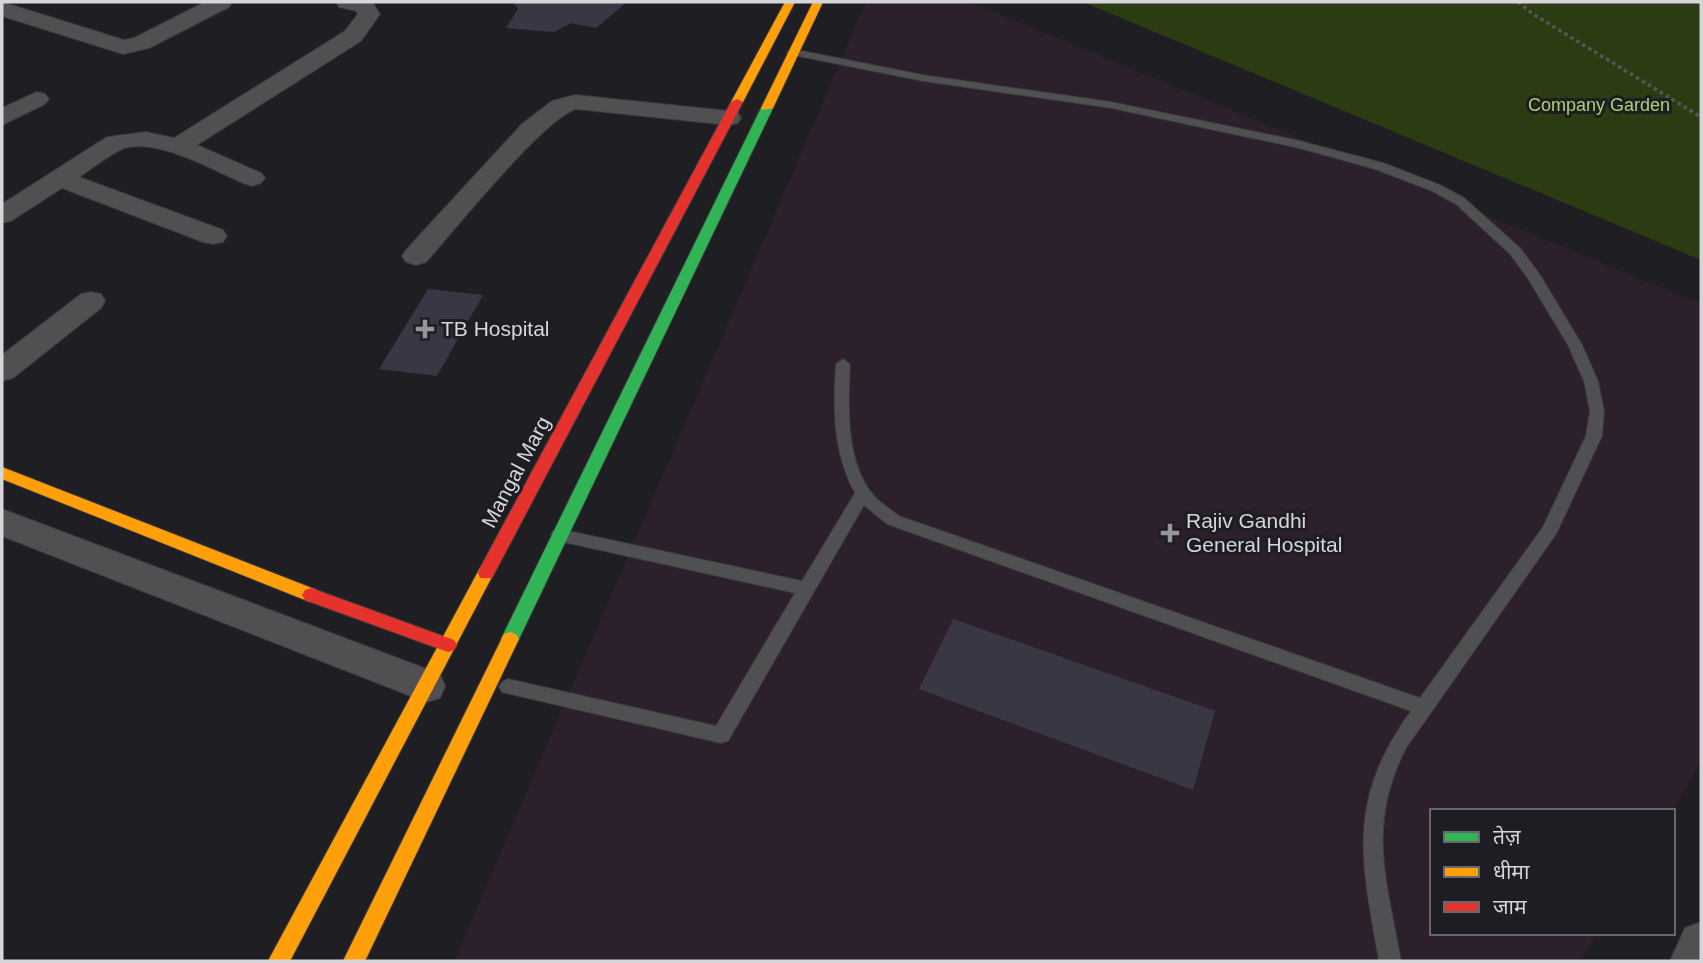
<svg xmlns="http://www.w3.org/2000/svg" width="1703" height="963" viewBox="0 0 1703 963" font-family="Arial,'Noto Sans Devanagari',sans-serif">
  <rect width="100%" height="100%" fill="#1f1e22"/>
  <polygon fill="#2b202b" points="866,2 970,2 1701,304 1701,762 1672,811 1432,811 1432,933 1597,933 1580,961 454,961"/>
  <polygon fill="#2c3c12" points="1083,2 1701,2 1701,260"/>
  <g fill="#3a3745">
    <polygon points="513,2 615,2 625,4 596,28 571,23 554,32 506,28 518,9"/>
    <polygon points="428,289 483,295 437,376 379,369"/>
    <polygon points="953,619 1215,711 1193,790 919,689"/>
  </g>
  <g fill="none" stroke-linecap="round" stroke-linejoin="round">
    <defs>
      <path id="lane" d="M792 49 923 75 1111 102 1300 141 1383 163 1440 185 1464 198 1520 248 1540 275 1582 345 1598 381 1604 411 1602 436 1556 534 1406 748C1366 826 1387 881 1401 961H1379C1361 859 1346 801 1411 711L887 524 864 505 728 741 721 743 502 692 499 687 502 682 508 679 716 726 795 593 559 541 553 539 551 535 553 531 559 529 802 581 855 493C833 453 833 409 836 364L843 359 850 364C848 407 845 467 877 499 883 505 892 510 899 516L1420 698 1543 527 1586 436 1590 411 1584 381 1568 345 1527 277 1510 254 1456 204 1432 191 1375 169 1299 148 1111 108 923 81 788 54 787 52Z"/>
      <g id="street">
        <polygon points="2,2 124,40 134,38 205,2 232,2 229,7 149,48 123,54 2,16"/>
        <path d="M336 2H372L380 14 361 41 197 145 261 173 265 178 261 183 252 186 243 183C213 170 153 135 120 150 106 157 93 168 79 177L223 230 227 236 223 242 213 244 203 242 62 188 11 221 2 223V204L107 137 146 132 174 138 345 31 358 14 356 11 339 7Z"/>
        <polygon points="37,92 45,94 49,99 45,104 2,125 2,108"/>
        <path d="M575 95 729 111 738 113 741 118 738 123 729 125 576 109C543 119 454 231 426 262L416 265 406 262 402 256 406 250 522 124 552 101Z"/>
        <polygon points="91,292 101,294 105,301 101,308 13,378 2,381 2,355 81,294"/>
        <polygon points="2,509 440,674 445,686 440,698 426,702 2,536"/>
        <polygon points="1701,922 1701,961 1670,961 1685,928"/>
      </g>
      <polygon id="fast" points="767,105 773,108 519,639 516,644 510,646 504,644 501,639 761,108"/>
      <g id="slow">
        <polygon points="785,2 795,2 743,102 733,104 731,102"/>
        <polygon points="813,2 823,2 773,108 763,110 761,108"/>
        <polygon points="2,467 317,590 320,595 317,600 311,602 305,600 2,479"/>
        <polygon points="486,566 492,568 494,573 290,961 268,961 480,568"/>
        <polygon points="510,632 516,634 519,639 365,961 343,961 504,634"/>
      </g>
      <g id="jam">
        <polygon points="737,99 743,102 492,578 480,578 478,573 480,568 731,102"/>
        <polygon points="311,588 454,640 457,645 454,650 448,652 305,600 302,595 305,590"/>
      </g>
    </defs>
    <use href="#lane" stroke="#3a393c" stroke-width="2"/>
    <use href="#street" stroke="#3a393c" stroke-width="2"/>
    <use href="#fast" stroke="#3a393c" stroke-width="2"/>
    <use href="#slow" stroke="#3a393c" stroke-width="2"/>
    <use href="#jam" stroke="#3a393c" stroke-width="2"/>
    <polyline stroke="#555558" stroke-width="3.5" stroke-dasharray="3.5 3.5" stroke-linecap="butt" points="1518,2 1533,14 1701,117"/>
    <use href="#lane" fill="#504f52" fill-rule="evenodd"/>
    <use href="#street" fill="#504f52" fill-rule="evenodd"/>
    <use href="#fast" fill="#30b455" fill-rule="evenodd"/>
    <use href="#slow" fill="#ff9f0a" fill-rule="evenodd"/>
    <use href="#jam" fill="#e5322d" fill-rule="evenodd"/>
  </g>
  <g fill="#969599" stroke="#1e1d23" stroke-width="2.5">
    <path d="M421.5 318.5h7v7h7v7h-7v7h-7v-7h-7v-7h7z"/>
    <path d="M1166.5 522.5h7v7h7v7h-7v7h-7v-7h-7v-7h7z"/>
  </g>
  <g text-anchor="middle" stroke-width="6" stroke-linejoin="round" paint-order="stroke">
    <g font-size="18" fill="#aad370" stroke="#1e1d23">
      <text x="1599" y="111">Company Garden</text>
    </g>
    <g font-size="21" fill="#d6d5d9" stroke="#1e1d23" text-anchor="start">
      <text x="441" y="336">TB Hospital</text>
      <text x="1186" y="528">Rajiv Gandhi<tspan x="1186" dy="24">General Hospital</tspan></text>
    </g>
    <g font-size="21" fill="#d6d5d9" stroke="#1e1d23">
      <text transform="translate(516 472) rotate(-62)" y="7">Mangal Marg</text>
    </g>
  </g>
  <rect width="1703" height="963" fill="none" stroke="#d6d5d9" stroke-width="7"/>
  <rect x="1430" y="809" width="245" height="126" fill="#1e1d23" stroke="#68676c" stroke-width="2"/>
  <rect x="1444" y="832" width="35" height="10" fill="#30b455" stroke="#68676c" stroke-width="2"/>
  <text x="1493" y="844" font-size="21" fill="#d6d5d9">तेज़</text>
  <rect x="1444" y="867" width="35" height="10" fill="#ff9f0a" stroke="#68676c" stroke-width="2"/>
  <text x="1493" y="879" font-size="21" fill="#d6d5d9">धीमा</text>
  <rect x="1444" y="902" width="35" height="10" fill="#e5322d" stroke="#68676c" stroke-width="2"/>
  <text x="1493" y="914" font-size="21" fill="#d6d5d9">जाम</text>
</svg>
